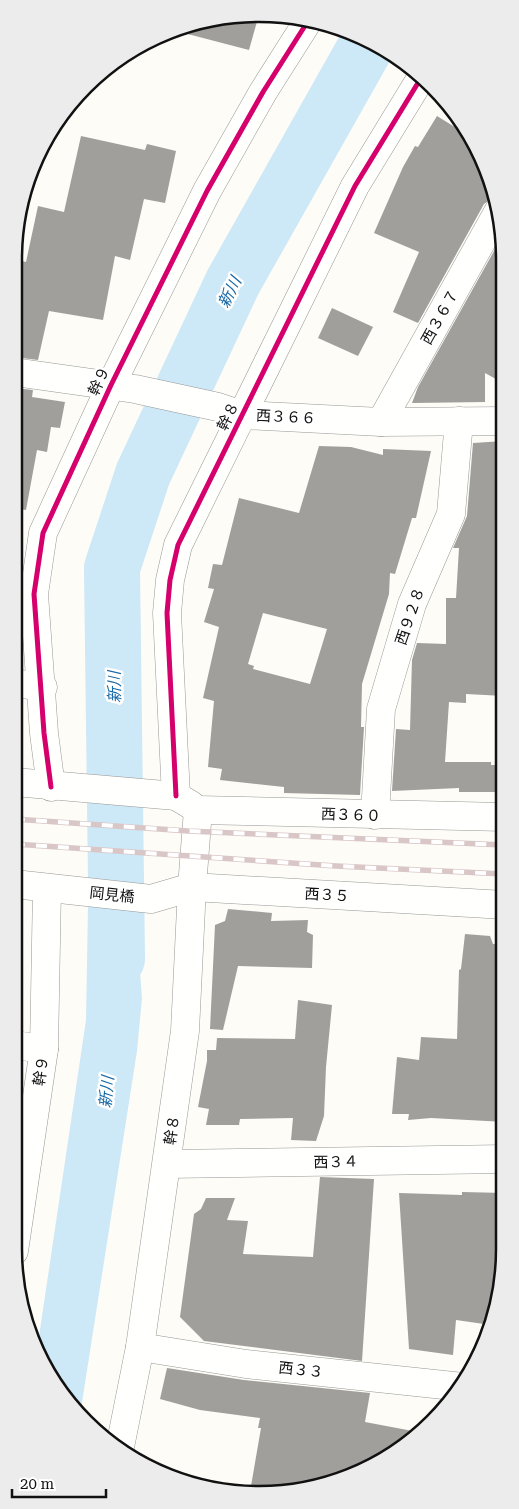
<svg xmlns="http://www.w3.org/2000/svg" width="519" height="1509" viewBox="0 0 519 1509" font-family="'Roboto Serif','Noto Sans JP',serif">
  <rect width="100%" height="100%" fill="#fdfcf7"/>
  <polygon fill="#cde8f7" points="88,907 131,912 138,947 142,998 137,1051 80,1415 75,1412 37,1350 86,1020"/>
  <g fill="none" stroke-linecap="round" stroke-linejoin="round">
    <polyline stroke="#cde8f7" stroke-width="56" points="117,959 112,568 143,474 233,282 369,41"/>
  </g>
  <g fill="#a19f9c" fill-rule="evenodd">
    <polygon points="227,16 258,18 249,50 180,32"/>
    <polygon points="437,116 471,137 480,151 494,197 484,204 418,323 393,312 419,252 374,233 403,167 415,146 418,147"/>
    <polygon points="81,136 145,150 147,144 176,151 165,203 144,199 130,260 115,256 103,320 49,311 38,360 14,357 14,259 26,262 38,206 64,212"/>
    <polygon points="503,235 503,383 485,373 485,402 412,403 418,387"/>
    <polygon points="332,308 373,327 358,356 318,338"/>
    <polygon points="14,388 33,390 32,397 65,402 60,428 51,427 47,452 37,450 26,510 14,508 16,424 14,423"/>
    <polygon points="504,441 504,696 466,694 466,703 449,702 445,762 491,762 491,765 504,765 504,792 459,792 459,788 392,791 396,729 410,730 412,660 417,643 446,644 446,598 456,598 459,548 453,548 467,516 473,443"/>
    <path d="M319 446 351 447 383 455V449L431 451 416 518H412L395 574 390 573 389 594 362 684 361 727H364L360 795 284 793V787L220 780 222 769 208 767 214 701 203 698 219 627 204 622 214 589 208 588 213 564 222 565 239 498 299 513ZM263 613 327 629 310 684 253 669 254 666 248 664Z"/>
    <polygon points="228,909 272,913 271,921 308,920 307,932 313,935 312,968 238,966 223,1030 210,1029 215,925 225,921"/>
    <polygon points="465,934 490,936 493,944 505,945 505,1122 431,1118 408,1120 409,1114 392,1114 397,1057 419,1060 421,1037 457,1039 459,970 461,969"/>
    <polygon points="298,1000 332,1005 326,1067 324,1116 316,1141 291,1140 293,1118 240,1119 239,1125 206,1125 209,1109 198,1107 207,1061 207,1050 216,1050 217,1038 295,1039"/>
    <polygon points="320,1177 374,1179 362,1361 204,1341 180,1317 194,1214 201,1209 206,1198 235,1198 227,1220 248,1221 243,1254 313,1257"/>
    <polygon points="462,1192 505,1193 504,1261 497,1313 491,1325 456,1320 453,1355 409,1349 399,1193 462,1195"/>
    <polygon points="167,1368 244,1380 370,1393 365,1422 418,1432 396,1454 323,1487 277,1490 251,1486 261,1428 258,1428 260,1418 200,1410 160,1399"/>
  </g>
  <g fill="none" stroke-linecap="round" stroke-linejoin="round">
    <defs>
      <g id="minor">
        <polyline points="14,372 135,389 218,407 242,415 381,422 504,421"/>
        <polyline points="381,422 498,212"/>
        <polyline points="14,683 43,687"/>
        <polyline points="14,782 176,796 191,805"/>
        <polyline points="51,787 44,733 34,594 43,533 111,385 207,191 263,92 308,21"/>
        <polyline points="176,796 167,613 170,580 178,545 355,186 421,78"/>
        <polyline points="198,810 504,817"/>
        <polyline points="375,815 381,709 412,604 451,514 459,421"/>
        <polyline points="14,884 151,899 192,887 505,905"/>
        <polyline points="14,1045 44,1049"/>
        <polyline points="167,1164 505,1159"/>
        <polyline points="14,1251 44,1049 47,889"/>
        <polyline points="140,1347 246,1364 463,1387"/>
        <polyline points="120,1447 140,1347 185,1031 192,887 198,810"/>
      </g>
    </defs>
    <use href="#minor" stroke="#979795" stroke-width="29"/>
    <use href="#minor" stroke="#fffffe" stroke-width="28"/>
    <defs>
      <g id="rail">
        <polyline points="14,819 188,831 504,845"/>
        <polyline points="14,844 336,866 504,874"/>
      </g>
    </defs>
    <use href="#rail" stroke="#d9c6c7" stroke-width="5.5"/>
    <use href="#rail" stroke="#fff" stroke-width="4" stroke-dasharray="11" stroke-linecap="butt"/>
    <defs>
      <g id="cycleway">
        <polyline points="51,787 44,733 34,594 43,533 111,385 207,191 263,92 308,21"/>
        <polyline points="176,796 167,613 170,580 178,545 355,186 421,78"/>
      </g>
    </defs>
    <use href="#cycleway" stroke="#fff" stroke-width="8"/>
    <use href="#cycleway" stroke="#d6006c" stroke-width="5"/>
  </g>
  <g text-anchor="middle" stroke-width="5" stroke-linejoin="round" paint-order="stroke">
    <g font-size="15" fill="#111" stroke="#fff">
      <text transform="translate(440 317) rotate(-61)" y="5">西３６７</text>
      <text transform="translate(99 381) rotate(-65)" y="5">幹９</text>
      <text transform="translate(228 416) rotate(-64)" y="5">幹８</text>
      <text transform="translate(286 417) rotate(3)" y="5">西３６６</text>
      <text transform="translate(410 616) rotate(-71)" y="5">西９２８</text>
      <text transform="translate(351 815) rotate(2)" y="5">西３６０</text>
      <text transform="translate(112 895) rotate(6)" y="5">岡見橋</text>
      <text transform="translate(327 895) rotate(3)" y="5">西３５</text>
      <text transform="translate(41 1071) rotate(-82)" y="5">幹９</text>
      <text transform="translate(172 1130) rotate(-82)" y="5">幹８</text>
      <text transform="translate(336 1162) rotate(-1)" y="5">西３４</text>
      <text transform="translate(301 1370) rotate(6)" y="5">西３３</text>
    </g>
    <g font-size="16" font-style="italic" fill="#1768a6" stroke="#fff">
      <text transform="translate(229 292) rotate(-64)" y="6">新川</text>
      <text transform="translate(114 687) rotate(-91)" y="6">新川</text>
      <text transform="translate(106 1092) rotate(-85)" y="6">新川</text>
    </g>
  </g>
  <path d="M0 0H519V1509H0ZM259 22H259A237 237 0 0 1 496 259V1249A237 237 0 0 1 259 1486H259A237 237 0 0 1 22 1249V259A237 237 0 0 1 259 22Z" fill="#ececec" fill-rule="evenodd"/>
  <path fill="none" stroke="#111" stroke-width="2.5" d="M259 22H259A237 237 0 0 1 496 259V1249A237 237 0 0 1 259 1486H259A237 237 0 0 1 22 1249V259A237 237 0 0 1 259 22Z"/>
  <path d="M12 1489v8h94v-8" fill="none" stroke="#111111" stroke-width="2.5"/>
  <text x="20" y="1489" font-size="15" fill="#111111" stroke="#ffffff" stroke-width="4" paint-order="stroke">20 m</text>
</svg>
